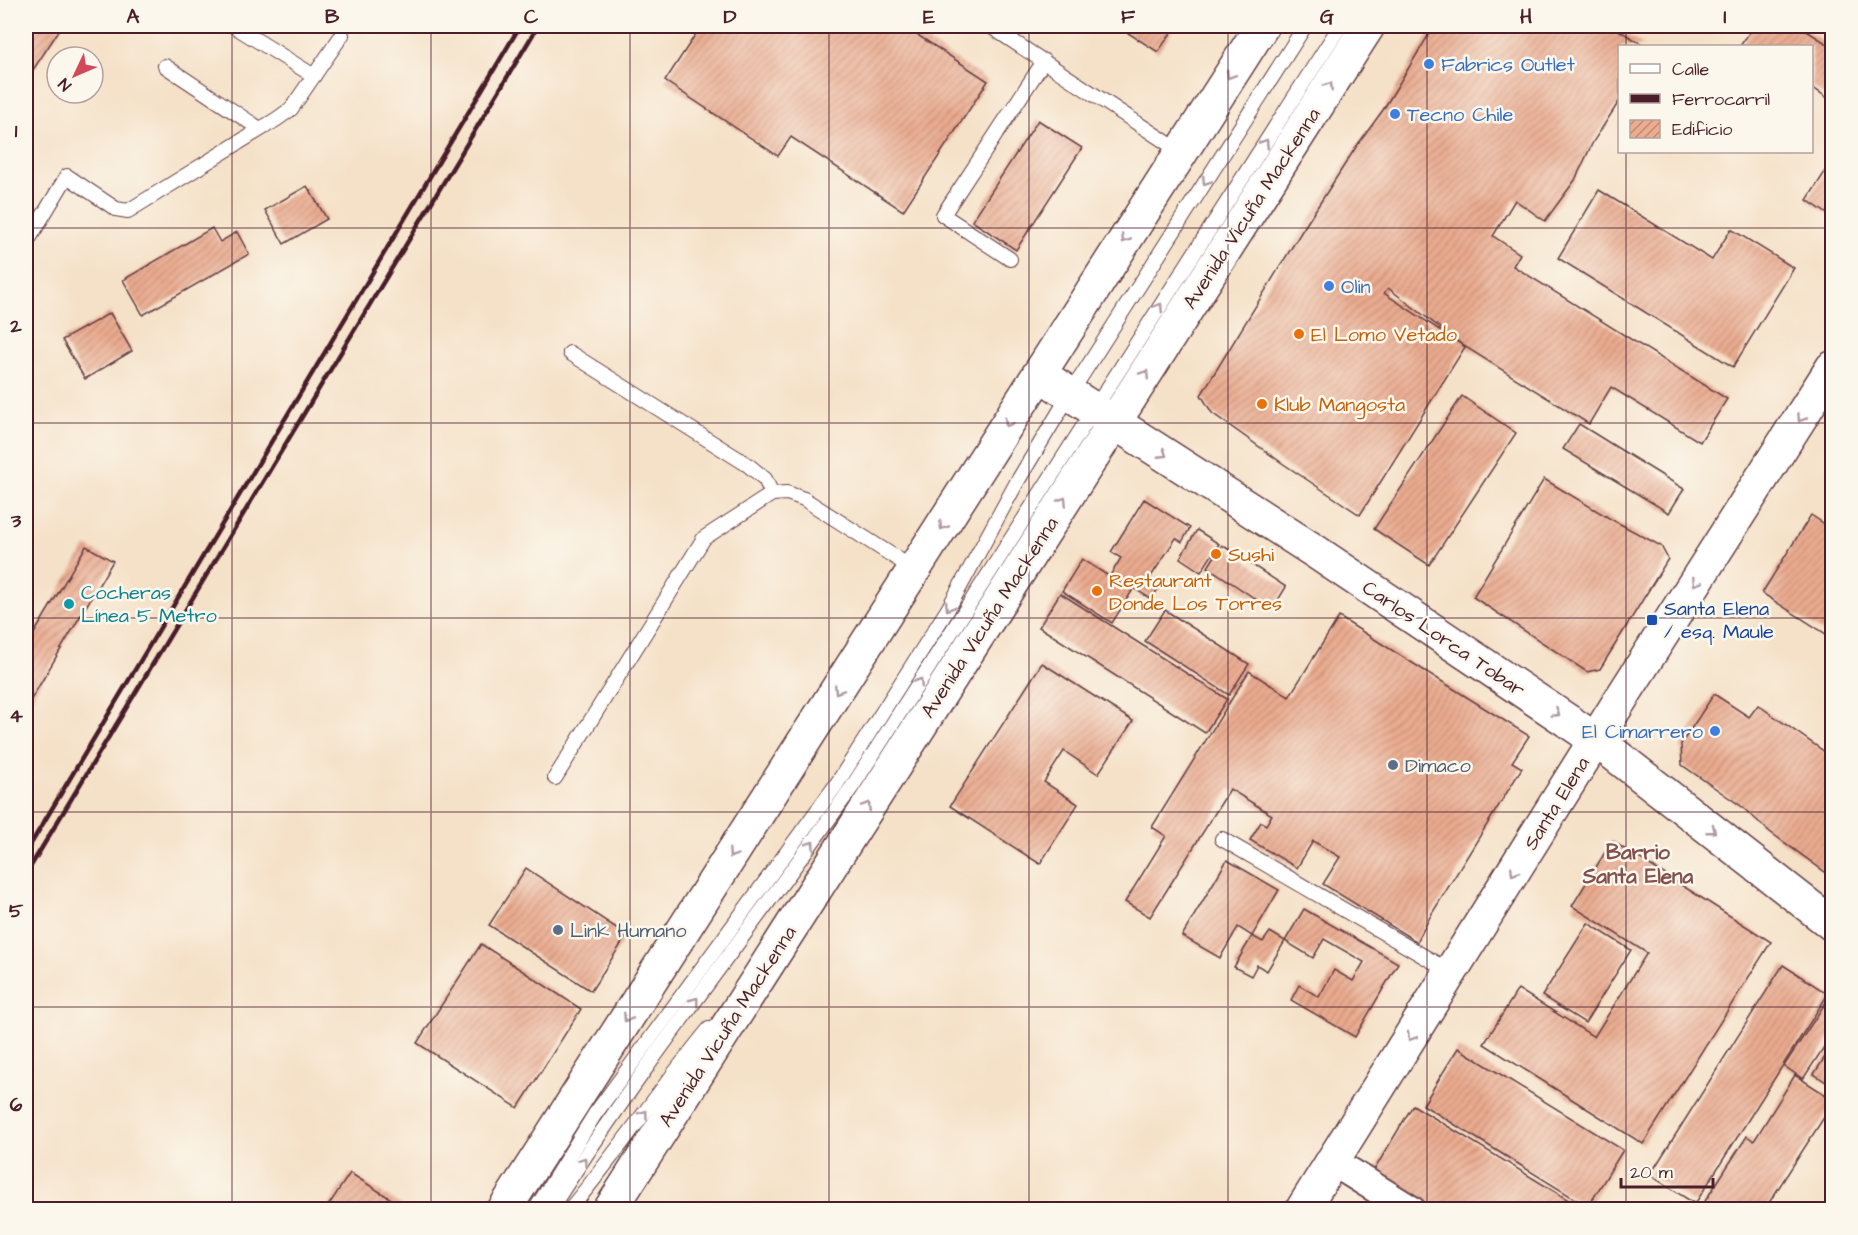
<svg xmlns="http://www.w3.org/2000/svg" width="1858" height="1235" viewBox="0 0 1858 1235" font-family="'Architects Daughter',sans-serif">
  <defs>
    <pattern id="building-hatch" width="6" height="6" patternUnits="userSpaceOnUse" patternTransform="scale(1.5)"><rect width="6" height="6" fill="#ebac90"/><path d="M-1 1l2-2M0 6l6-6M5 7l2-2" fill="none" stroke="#c08b76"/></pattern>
  </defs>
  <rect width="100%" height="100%" fill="#fbf7ec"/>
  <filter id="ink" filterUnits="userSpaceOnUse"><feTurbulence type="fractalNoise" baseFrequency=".0167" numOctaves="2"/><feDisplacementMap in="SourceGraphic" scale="12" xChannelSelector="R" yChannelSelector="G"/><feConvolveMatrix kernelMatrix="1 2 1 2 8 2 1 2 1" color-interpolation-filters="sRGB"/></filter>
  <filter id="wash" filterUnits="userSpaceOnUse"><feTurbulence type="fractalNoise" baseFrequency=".008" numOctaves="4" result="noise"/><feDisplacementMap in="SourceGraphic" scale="24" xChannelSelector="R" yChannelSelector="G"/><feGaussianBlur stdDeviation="1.35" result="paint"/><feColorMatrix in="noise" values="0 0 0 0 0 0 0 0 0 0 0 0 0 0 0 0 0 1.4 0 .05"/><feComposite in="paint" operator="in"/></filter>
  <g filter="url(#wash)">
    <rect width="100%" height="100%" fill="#f5e1c8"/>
    <g id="blocks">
      <g fill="url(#building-hatch)">
        <polygon points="26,26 62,26 31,73 26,70"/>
        <polygon points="701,26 904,26 988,81 903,211 791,137 778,156 665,81"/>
        <polygon points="1117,26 1176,26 1158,52"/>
        <polygon points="1434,26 1612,26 1645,46 1620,46 1620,100 1593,142 1575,180 1545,221 1515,200 1493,236 1520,254 1513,266 1727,399 1700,442 1611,387 1589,424 1464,346 1388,288 1384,293 1465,347 1360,515 1282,463 1212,413 1201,395 1300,234 1356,147 1383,110"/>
        <polygon points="1754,26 1799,26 1832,47 1832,101 1812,87 1812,46 1740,46"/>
        <polygon points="1038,120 1082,148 1016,250 972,221"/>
        <polygon points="1832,161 1832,217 1807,200"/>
        <polygon points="307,186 327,219 284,244 265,210"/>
        <polygon points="1599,190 1712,260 1731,229 1794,268 1733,367 1558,258"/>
        <polygon points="212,228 220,242 237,232 249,254 143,315 123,280"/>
        <polygon points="110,313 132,351 85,379 62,340"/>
        <polygon points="1462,396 1516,433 1429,565 1374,529"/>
        <polygon points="1579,424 1684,489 1669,513 1563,449"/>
        <polygon points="1544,479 1609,518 1661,546 1668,559 1600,669 1587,672 1473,597"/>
        <polygon points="1144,499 1190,528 1182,542 1176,538 1150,578 1161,585 1151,599 1111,574 1121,558 1111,552"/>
        <polygon points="1811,515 1832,529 1832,638 1762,593"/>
        <polygon points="1197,530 1219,544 1201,572 1180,558"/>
        <polygon points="1222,545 1286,587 1272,610 1208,567"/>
        <polygon points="86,546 113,561 26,708 26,647"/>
        <polygon points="1082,559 1132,591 1112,623 1062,591"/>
        <polygon points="1060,593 1227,699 1205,733 1039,627"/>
        <polygon points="1165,610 1249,664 1229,695 1145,641"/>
        <polygon points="1339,617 1529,736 1512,762 1522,768 1431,915 1417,942 1323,884 1340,857 1313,841 1297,868 1250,840 1261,822 1266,825 1272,815 1230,789 1150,917 1125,902 1166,836 1152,827 1249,671 1289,697"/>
        <polygon points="1042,663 1133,721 1098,774 1064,751 1044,782 1078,804 1040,864 950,806"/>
        <polygon points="1714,694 1749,717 1758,705 1832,757 1832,877 1770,832 1741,806 1682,765 1681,744"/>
        <polygon points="1612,841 1771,942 1643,1144 1484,1044 1518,989 1594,1037 1647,953 1572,906"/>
        <polygon points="1227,860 1279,890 1252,936 1238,927 1220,958 1182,936"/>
        <polygon points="526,868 627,935 591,991 489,925"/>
        <polygon points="1304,909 1398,963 1355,1037 1291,1000 1299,985 1319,997 1334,970 1353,981 1364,962 1324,939 1313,958 1285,941"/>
        <polygon points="1588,923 1631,950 1585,1023 1542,996"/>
        <polygon points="1270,932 1285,941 1267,971 1257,965 1251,976 1234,967 1252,936 1263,942"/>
        <polygon points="481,944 581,1009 518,1108 417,1043"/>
        <polygon points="1783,965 1828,994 1695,1204 1650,1175"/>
        <polygon points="1832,993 1832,1035 1803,1079 1784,1066"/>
        <polygon points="1832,1046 1832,1086 1814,1074"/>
        <polygon points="1458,1048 1623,1150 1588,1207 1423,1105"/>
        <polygon points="1795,1075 1832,1099 1832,1105 1765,1209 1708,1209 1702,1206 1747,1136 1754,1141"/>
        <polygon points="1413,1105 1575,1204 1572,1209 1412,1209 1367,1182"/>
        <polygon points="350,1173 407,1209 326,1209"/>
      </g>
    </g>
  </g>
  <g filter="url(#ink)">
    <use href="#blocks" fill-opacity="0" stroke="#643c43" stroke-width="1.5"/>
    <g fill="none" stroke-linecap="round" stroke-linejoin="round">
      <defs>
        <g id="lane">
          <polyline points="234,26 314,76"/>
          <polyline points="990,26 1181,152"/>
          <polyline points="165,66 260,129"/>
          <polyline points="26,244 67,176 116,209 128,211 277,119 291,109 342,35"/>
          <polyline points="1010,259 943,215 1044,61"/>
          <polyline points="570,353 748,465 765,479 772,494"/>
          <polyline points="555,778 704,538 772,494 787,493 804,499 915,570"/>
          <polyline points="1222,839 1451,972"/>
          <polyline points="535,1210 595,1114 836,785 948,609 1017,482 1070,394 1305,26"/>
          <path d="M550 1210C643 1063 752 928 852 787L1340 26"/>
          <path d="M569 1210C619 1151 661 1087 709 1029"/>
        </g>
        <polyline id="street" points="1332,1161 1411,1210"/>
        <g id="secondary">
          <polyline points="1039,374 1316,552 1596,740 1832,924"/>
          <polyline points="1302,1210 1624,694 1832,368"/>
        </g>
        <g id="primary">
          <polyline points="504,1210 1262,26"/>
          <polyline points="610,1210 1368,26"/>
        </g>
      </defs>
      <use href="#lane" stroke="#643c43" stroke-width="16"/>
      <use href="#street" stroke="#643c43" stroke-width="32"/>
      <use href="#secondary" stroke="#643c43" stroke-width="36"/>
      <use href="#primary" stroke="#643c43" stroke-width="36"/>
      <use href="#lane" stroke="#fff" stroke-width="14"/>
      <use href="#street" stroke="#fff" stroke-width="28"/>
      <use href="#secondary" stroke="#fff" stroke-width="33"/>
      <use href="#primary" stroke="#fff" stroke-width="33"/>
      <g stroke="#4a1f2b" stroke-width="4.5">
        <polyline points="26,852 520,26"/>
        <polyline points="26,874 538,26"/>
      </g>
    </g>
    <defs><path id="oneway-chevron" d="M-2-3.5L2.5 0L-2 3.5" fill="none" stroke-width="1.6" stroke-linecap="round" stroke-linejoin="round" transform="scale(1.5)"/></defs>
    <g stroke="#ae9aa0">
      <use href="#oneway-chevron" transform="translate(1230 75) rotate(122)"/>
      <use href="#oneway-chevron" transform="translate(1329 86) rotate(-57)"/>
      <use href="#oneway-chevron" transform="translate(1265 143) rotate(-57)"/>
      <use href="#oneway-chevron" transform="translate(1206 181) rotate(123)"/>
      <use href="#oneway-chevron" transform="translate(1125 239) rotate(123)"/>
      <use href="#oneway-chevron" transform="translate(1159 307) rotate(-57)"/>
      <use href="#oneway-chevron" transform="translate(1145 374) rotate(-57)"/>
      <use href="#oneway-chevron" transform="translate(1801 418) rotate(123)"/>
      <use href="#oneway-chevron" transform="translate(1008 423) rotate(122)"/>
      <use href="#oneway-chevron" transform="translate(1163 454) rotate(33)"/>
      <use href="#oneway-chevron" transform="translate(1063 501) rotate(-57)"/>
      <use href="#oneway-chevron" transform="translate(943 526) rotate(123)"/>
      <use href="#oneway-chevron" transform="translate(1696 582) rotate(123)"/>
      <use href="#oneway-chevron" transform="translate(949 607) rotate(121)"/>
      <use href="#oneway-chevron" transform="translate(919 682) rotate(-57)"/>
      <use href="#oneway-chevron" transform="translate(838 690) rotate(123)"/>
      <use href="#oneway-chevron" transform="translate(1556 713) rotate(33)"/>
      <use href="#oneway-chevron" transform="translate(867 806) rotate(-57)"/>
      <use href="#oneway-chevron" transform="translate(1712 830) rotate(38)"/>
      <use href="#oneway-chevron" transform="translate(811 845) rotate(-55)"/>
      <use href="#oneway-chevron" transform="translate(732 854) rotate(123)"/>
      <use href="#oneway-chevron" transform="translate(1514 872) rotate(122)"/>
      <use href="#oneway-chevron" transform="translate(695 1001) rotate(-53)"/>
      <use href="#oneway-chevron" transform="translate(627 1018) rotate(123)"/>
      <use href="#oneway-chevron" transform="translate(1411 1037) rotate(122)"/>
      <use href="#oneway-chevron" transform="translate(644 1114) rotate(-54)"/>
      <use href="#oneway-chevron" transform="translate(583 1161) rotate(-55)"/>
    </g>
  </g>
  <path fill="none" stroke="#4a1f2b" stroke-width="1.5" stroke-opacity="0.55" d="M232 26V1210M431 26V1210M630 26V1210M829 26V1210M1029 26V1210M1228 26V1210M1427 26V1210M1626 26V46M1626 152V1210M26 228H1832M26 423H1832M26 618H1832M26 812H1832M26 1007H1832"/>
  <g fill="#3f7fe0" stroke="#fbf7ec" stroke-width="2">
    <circle cx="1429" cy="64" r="6"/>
    <circle cx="1395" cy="114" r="6"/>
    <circle cx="1329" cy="286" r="6"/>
    <circle cx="1715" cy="731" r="6"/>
  </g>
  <g fill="#e8710a" stroke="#fbf7ec" stroke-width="2">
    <circle cx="1299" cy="334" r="6"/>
    <circle cx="1262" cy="404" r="6"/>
    <circle cx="1216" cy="554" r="6"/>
    <circle cx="1097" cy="591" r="6"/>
  </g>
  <circle fill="#0f9aa8" stroke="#fbf7ec" stroke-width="2" cx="69" cy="604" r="6"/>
  <rect fill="#1a4fb4" stroke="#fbf7ec" stroke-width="2" x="1646" y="614" width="12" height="12" rx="3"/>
  <g fill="#5c6f8a" stroke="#fbf7ec" stroke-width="2">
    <circle cx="1393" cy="765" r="6"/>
    <circle cx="558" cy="930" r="6"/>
  </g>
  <g text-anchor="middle" stroke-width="5" stroke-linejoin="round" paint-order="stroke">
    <g font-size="20" fill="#366cbe" stroke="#fbf7ec" text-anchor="start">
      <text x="1441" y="71">Fabrics Outlet</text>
      <text x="1407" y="121">Tecno Chile</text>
      <text x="1341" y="293">Olin</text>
      <text x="1703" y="738" text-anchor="end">El Cimarrero</text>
    </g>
    <g font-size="20" fill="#4a1f2b" stroke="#fbf7ec">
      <text transform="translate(1251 208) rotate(-57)" y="7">Avenida Vicuña Mackenna</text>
      <text transform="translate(989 617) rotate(-57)" y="7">Avenida Vicuña Mackenna</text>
      <text transform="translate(1444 638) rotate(34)" y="7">Carlos Lorca Tobar</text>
      <text transform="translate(1556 803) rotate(-58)" y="7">Santa Elena</text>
      <text transform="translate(727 1026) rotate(-57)" y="7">Avenida Vicuña Mackenna</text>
    </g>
    <g font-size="20" fill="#c56008" stroke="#fbf7ec" text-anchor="start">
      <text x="1311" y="341">El Lomo Vetado</text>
      <text x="1274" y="411">Klub Mangosta</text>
      <text x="1228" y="561">Sushi</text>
      <text x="1109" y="587">Restaurant<tspan x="1109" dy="23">Donde Los Torres</tspan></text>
    </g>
    <g font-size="20" fill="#0d838f" stroke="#fbf7ec" text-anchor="start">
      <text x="81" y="599">Cocheras<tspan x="81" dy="23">Línea 5 Metro</tspan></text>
    </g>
    <g font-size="20" fill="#164399" stroke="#fbf7ec" text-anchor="start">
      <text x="1664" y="615">Santa Elena<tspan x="1664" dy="23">/ esq. Maule</tspan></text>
    </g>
    <g font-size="20" fill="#4e5e75" stroke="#fbf7ec" text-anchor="start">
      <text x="1405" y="772">Dimaco</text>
      <text x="570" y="937">Link Humano</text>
    </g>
    <g font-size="21" font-weight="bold" fill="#82504e" stroke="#fbf7ec">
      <text x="1638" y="859">Barrio<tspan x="1638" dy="24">Santa Elena</tspan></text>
    </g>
  </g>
  <rect width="1858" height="1235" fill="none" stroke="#fbf7ec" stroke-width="66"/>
  <rect x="1618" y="45" width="195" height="108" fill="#fbf7ec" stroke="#b4a19f" stroke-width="1.5"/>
  <rect x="1630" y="64" width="30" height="9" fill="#ffffff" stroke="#b4a19f" stroke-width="1.5"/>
  <text x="1672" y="75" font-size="18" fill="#4a1f2b">Calle</text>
  <rect x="1630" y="94" width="30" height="9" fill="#4a1f2b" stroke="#b4a19f" stroke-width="1.5"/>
  <text x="1672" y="105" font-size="18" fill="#4a1f2b">Ferrocarril</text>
  <rect x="1630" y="120" width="30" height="18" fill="url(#building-hatch)" stroke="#b4a19f" stroke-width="1.5"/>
  <text x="1672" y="135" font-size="18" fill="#4a1f2b">Edificio</text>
  <g transform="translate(75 75) rotate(226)"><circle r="28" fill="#fbf7ec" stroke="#b4a19f" stroke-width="1.5"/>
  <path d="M0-4.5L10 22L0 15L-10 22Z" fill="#d1495b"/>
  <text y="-9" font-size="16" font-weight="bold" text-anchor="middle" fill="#4a1f2b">N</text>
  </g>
  <path d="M1621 1178v9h92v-9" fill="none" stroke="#4a1f2b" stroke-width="3"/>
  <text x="1630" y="1178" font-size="18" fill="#4a1f2b" stroke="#fbf7ec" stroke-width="4.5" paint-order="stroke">20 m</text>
  <rect x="33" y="33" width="1792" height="1169" fill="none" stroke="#4a1f2b" stroke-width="2"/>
  <g font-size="20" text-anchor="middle" font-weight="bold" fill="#4a1f2b">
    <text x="133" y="23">A</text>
    <text x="332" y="23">B</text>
    <text x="531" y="23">C</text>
    <text x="730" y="23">D</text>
    <text x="929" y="23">E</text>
    <text x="1128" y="23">F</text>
    <text x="1327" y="23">G</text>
    <text x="1526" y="23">H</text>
    <text x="1725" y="23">I</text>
    <text x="16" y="137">1</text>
    <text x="16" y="332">2</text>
    <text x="16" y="527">3</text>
    <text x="16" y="722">4</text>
    <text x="16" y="917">5</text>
    <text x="16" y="1111">6</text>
  </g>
</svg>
